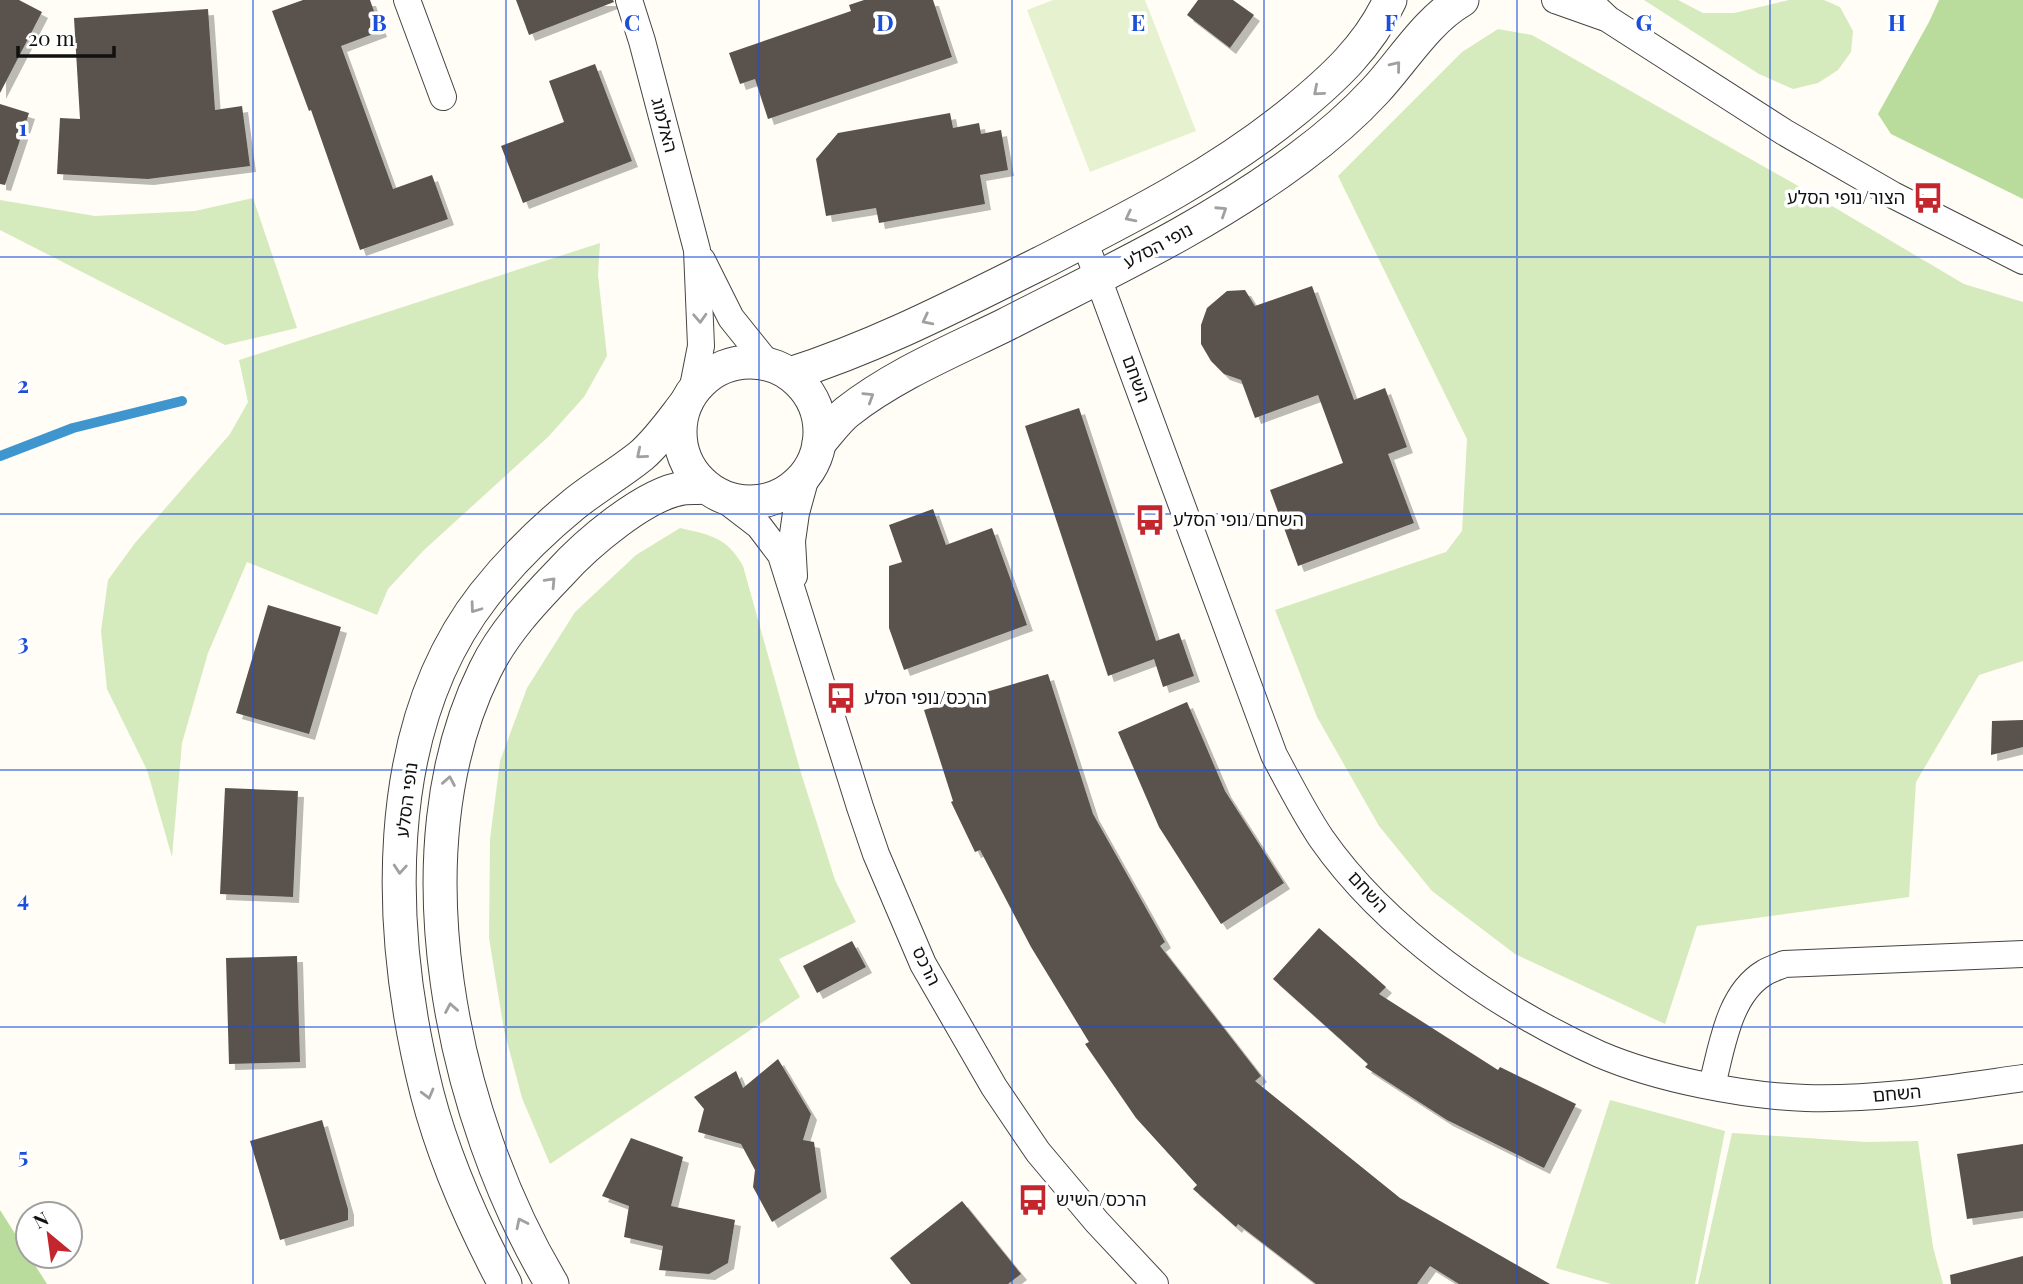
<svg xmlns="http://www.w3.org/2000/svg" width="2023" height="1284" viewBox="0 0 2023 1284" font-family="'Playfair Display','Noto Sans Hebrew',serif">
  <defs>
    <filter id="shadow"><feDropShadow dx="6" dy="6" stdDeviation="0" flood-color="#0004"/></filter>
  </defs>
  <rect width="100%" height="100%" fill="#fffdf5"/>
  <g fill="#d5ebbd">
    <polygon points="1644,0 1678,0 1703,13 1734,13 1789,0 1824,0 1840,7 1853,31 1851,52 1838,70 1818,83 1793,89 1759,74"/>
    <polygon points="1498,29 1532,35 1793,183 1964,284 2023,302 2023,661 1979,675 1916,782 1909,897 1697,926 1665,1024 1515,954 1432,891 1379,826 1317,717 1275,610 1446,552 1462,531 1467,439 1338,176 1462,52"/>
    <polygon points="253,198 297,328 225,345 0,230 0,200 95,216 195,211"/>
    <polygon points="600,243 598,275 607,356 584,397 548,437 423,551 388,589 377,615 247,562 208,653 182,743 172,857 147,770 107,689 101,631 108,580 135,543 230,434 248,402 239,360"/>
    <path d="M680 528C710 535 727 537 743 566L801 773 835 880 856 922 779 959 800 997 550 1164 522 1098 504 1030 489 938 490 839 500 761 527 688 575 612 636 555Z"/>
    <polygon points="1610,1100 1725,1131 1695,1284 1611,1284 1556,1268"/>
    <polygon points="1732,1133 1866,1142 1918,1141 1933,1247 1943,1284 1698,1284"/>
  </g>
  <g fill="#b9dc9c">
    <polygon points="1939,0 2023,0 2023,199 1891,134 1878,114 1929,22"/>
    <polygon points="0,1210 47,1284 0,1284"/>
  </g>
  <polygon fill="#e6f2cf" points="1053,0 1145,0 1196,131 1090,172 1027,10"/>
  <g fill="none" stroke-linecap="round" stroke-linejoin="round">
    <polyline stroke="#3f96cf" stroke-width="10" points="0,456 73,428 182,401"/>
  </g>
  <g fill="#5a524d" filter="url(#shadow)">
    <polygon points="0,0 19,0 42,12 0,93"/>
    <polygon points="303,0 370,0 381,31 341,46 393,189 432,175 448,219 360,250 311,110 309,111 272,11"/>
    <polygon points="516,0 613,0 614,2 529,35"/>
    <polygon points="864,0 933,0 952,57 768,119 755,79 740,84 729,53 851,11 849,5"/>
    <polygon points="1198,0 1233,0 1254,15 1230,48 1187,15"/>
    <polygon points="208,9 215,110 242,106 250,166 148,179 57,174 60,118 80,119 74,18"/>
    <polygon points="595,64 632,161 523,203 501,146 564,122 549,81"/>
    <polygon points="0,104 29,113 5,185 0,184"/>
    <polygon points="950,113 953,128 979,123 981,134 1001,130 1008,170 980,175 985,204 879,223 876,208 826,216 816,159 838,133"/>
    <polygon points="1312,286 1354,400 1385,388 1407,447 1388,454 1414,523 1298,566 1270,490 1343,463 1318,395 1255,418 1241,380 1224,374 1211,361 1201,344 1201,325 1207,308 1227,291 1245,290 1255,306"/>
    <polygon points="1079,408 1156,641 1179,633 1194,676 1163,687 1154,659 1108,676 1025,426"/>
    <polygon points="933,509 946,545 992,528 1027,625 904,670 889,628 889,566 902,562 889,525"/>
    <polygon points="268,605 341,627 309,734 236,713"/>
    <polygon points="1048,674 1093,814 1165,942 1160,946 1261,1076 1255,1081 1400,1198 1550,1284 1459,1284 1430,1266 1417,1284 1316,1284 1238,1224 1236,1227 1193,1189 1197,1185 1136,1118 1085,1044 1089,1042 1031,947 980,850 975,852 951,802 953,801 924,710"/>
    <polygon points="1187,702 1225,791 1284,883 1221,924 1159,827 1118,732"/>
    <polygon points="2023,720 2023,747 1991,755 1992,721"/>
    <polygon points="225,788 298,791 293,897 220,894"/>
    <polygon points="1319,928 1386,987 1379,994 1498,1070 1500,1067 1576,1104 1544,1168 1447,1120 1365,1067 1368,1064 1273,979"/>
    <polygon points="852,941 866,967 817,993 803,966"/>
    <polygon points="297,956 300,1062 229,1064 226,958"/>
    <polygon points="778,1059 811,1114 803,1140 814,1142 821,1192 772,1222 753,1187 755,1170 741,1144 698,1132 704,1109 694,1097 736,1071 743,1088"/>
    <polygon points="322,1120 348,1209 348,1220 280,1240 250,1141"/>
    <polygon points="631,1138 683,1157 671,1206 735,1220 728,1263 709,1274 659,1270 663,1246 624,1237 629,1206 602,1196"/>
    <polygon points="2023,1144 2023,1211 1967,1219 1957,1154"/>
    <polygon points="962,1201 1021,1274 1008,1284 911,1284 890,1258"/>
    <polygon points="2023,1256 2023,1284 1951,1284 1950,1275"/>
  </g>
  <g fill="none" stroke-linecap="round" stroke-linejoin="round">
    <defs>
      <g id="minor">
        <polyline points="407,0 443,97"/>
        <polyline points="629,0 642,41 697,250 701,346 692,392"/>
        <polyline points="1555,0 1603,17"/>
        <polyline points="1588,0 1608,19 1784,132 1893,195 2023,261"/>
        <path d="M1084 240 1274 755C1289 783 1303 811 1321 838 1385 930 1497 1008 1599 1054 1657 1079 1744 1096 1806 1098 1879 1100 1951 1088 2023 1078"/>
        <polyline points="702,260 731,318 768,364"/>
        <polyline points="720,496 759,526 781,555 860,807 876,854 923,964 994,1087 1038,1152 1097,1222 1155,1284"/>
        <polyline points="794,576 792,541 796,513 807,473"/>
        <path d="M1712 1085C1722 1048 1728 995 1764 973 1770 969 1778 967 1784 964L2023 954"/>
      </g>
      <g id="tertiary">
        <circle cx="750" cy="432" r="70"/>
        <path d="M790 374C878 346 958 304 1041 263 1129 218 1217 174 1294 111 1333 79 1369 46 1390 0"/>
        <path d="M819 443C828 433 837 420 847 412 894 375 952 351 1005 325 1106 273 1208 226 1299 158 1326 138 1352 116 1375 91 1403 61 1426 21 1462 0"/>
        <path d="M505 1284C473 1224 444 1159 427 1093 387 934 378 731 484 595 510 562 540 532 573 505 595 487 620 473 642 455 659 440 672 421 686 403"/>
        <path d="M552 1284C452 1117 395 852 485 670 503 633 531 603 559 574 585 545 645 493 684 488 691 487 698 488 705 487"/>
      </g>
    </defs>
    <use href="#minor" stroke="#444" stroke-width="28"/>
    <use href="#tertiary" stroke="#444" stroke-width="35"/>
    <use href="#minor" stroke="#fff" stroke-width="26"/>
    <use href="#tertiary" stroke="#fff" stroke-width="33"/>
  </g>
  <defs><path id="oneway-chevron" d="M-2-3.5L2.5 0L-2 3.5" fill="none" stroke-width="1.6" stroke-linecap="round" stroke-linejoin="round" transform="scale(1.75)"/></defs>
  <g stroke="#a0a0a0">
    <use href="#oneway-chevron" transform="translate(1396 66) rotate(-51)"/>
    <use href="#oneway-chevron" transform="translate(1318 91) rotate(139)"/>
    <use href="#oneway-chevron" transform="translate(1222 211) rotate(-33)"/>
    <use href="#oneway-chevron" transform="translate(1130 217) rotate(153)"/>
    <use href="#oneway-chevron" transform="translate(700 318) rotate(87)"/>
    <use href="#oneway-chevron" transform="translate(927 320) rotate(153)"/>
    <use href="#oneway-chevron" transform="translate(869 397) rotate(-32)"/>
    <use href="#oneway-chevron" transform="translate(641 454) rotate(140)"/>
    <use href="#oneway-chevron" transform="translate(551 582) rotate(-47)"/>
    <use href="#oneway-chevron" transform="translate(475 608) rotate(126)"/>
    <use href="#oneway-chevron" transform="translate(449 781) rotate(-80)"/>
    <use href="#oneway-chevron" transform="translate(400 869) rotate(94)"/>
    <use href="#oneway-chevron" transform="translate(451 1008) rotate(-100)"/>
    <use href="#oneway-chevron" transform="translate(428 1094) rotate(75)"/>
    <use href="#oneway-chevron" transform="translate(521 1223) rotate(-116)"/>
  </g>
  <path fill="none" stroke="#1d4ed8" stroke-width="2" stroke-opacity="0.55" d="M253 0V1284M506 0V1284M759 0V1284M1012 0V1284M1264 0V1284M1517 0V1284M1770 0V1284M0 257H2023M0 514H2023M0 770H2023M0 1027H2023"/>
  <defs>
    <symbol id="bus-bare" viewBox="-9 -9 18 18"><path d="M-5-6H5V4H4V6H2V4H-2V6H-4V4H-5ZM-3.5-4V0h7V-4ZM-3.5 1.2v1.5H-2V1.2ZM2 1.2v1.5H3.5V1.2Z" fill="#c4262e" stroke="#fff" stroke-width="2.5" paint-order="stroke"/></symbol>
  </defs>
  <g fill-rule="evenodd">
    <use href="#bus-bare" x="1906" y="176" width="44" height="44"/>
    <use href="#bus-bare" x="1128" y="498" width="44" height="44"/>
    <use href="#bus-bare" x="819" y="676" width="44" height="44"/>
    <use href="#bus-bare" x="1011" y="1178" width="44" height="44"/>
  </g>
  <g text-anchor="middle" stroke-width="7" stroke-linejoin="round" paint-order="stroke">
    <g font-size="18" fill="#111" stroke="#fff">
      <text transform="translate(664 125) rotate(75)" y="6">האלמוג</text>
      <text transform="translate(1158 246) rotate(-28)" y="6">נופי הסלע</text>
      <text transform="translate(1136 379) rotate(70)" y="6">השחם</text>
      <text transform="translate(407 800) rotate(-83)" y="6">נופי הסלע</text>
      <text transform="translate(1368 892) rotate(47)" y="6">השחם</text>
      <text transform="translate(926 966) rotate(64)" y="6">הרכס</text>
      <text transform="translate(1897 1094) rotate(-5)" y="6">השחם</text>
    </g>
    <g font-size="18" fill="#111" stroke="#fff" text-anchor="start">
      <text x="1905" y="204" text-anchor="end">הצור/נופי הסלע</text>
      <text x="1173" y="526">השחם/נופי הסלע</text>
      <text x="864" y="704">הרכס/נופי הסלע</text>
      <text x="1056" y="1206">הרכס/השיש</text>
    </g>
  </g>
  <g font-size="23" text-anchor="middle" font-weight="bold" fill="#1d4ed8" stroke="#fff" stroke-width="7" stroke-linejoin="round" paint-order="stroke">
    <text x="379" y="31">B</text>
    <text x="632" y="31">C</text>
    <text x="885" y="31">D</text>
    <text x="1138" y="31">E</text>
    <text x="1391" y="31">F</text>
    <text x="1644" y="31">G</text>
    <text x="1897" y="31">H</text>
    <text x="23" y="136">1</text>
    <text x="23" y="393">2</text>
    <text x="23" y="650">3</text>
    <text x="23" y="907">4</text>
    <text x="23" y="1164">5</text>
  </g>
  <g transform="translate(49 1235) rotate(331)"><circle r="33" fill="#ffffff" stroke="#a0a0a0" stroke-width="2"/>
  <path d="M0-5L12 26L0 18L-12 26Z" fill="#c4262e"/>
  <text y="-10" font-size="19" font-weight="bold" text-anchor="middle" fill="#111111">N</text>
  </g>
  <path d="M18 46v10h96v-10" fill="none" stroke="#111111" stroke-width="3.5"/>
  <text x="28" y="46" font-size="21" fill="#111111" stroke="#ffffff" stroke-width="5" paint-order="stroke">20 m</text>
</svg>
